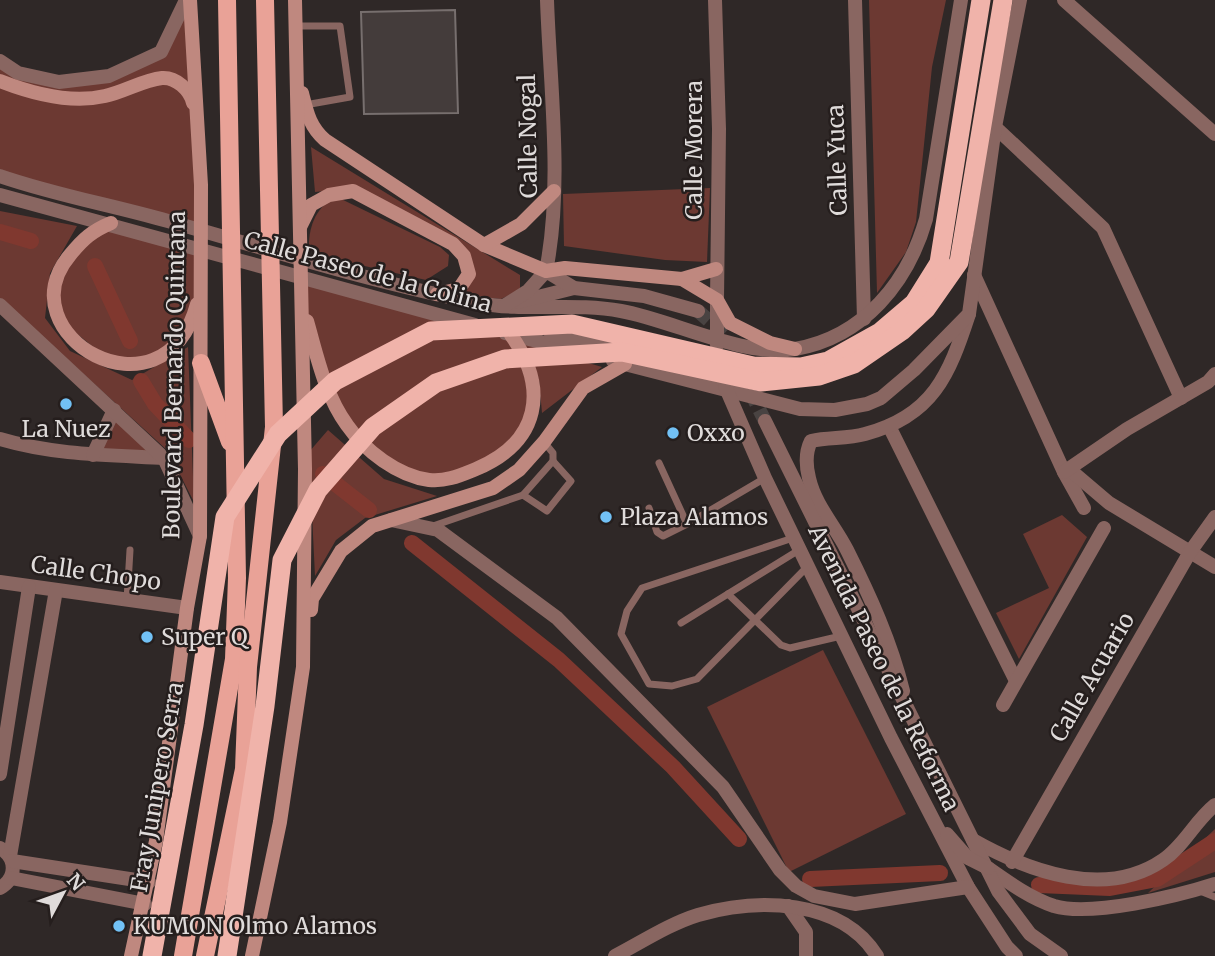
<svg xmlns="http://www.w3.org/2000/svg" width="1215" height="956" viewBox="0 0 1215 956" font-family="Merriweather,serif">
  <rect width="100%" height="100%" fill="#2f2827"/>
  <g fill="#6c3932">
    <polygon points="186,0 201,231 0,176 0,61 59,82 109,76 161,52"/>
    <polygon points="869,0 946,0 932,67 916,222 906,252 877,293"/>
    <polygon points="311,147 520,275 520,290 501,299 464,295 473,277 468,255 358,188 315,192"/>
    <polygon points="710,188 707,262 665,260 564,246 563,194"/>
    <path d="M337 197 440 247 449 255 448 266 426 280 334 259 309 249C308 228 316 205 337 197Z"/>
    <polygon points="0,211 77,226 50,273 45,318 70,351 132,380 188,347 194,502 168,451 0,298"/>
    <polygon points="111,223 200,250 201,293 162,355 114,364 59,319 61,266"/>
    <polygon points="303,278 511,335 534,407 513,445 453,478 404,474 346,424 301,298"/>
    <polygon points="524,344 602,367 542,413 539,380"/>
    <polygon points="114,410 164,458 93,455"/>
    <polygon points="328,430 384,479 437,496 365,518 336,540 315,576 309,452"/>
    <polygon points="1062,515 1087,537 1019,659 996,613 1049,588 1023,534"/>
    <polygon points="823,650 906,814 789,872 707,707"/>
    <polygon points="1215,829 1215,872 1148,893"/>
  </g>
  <g fill="none" stroke-linecap="round" stroke-linejoin="round">
    <g stroke="#80382f" stroke-width="16">
      <polyline points="0,232 31,241"/>
      <polyline points="95,266 130,341"/>
      <polyline points="141,381 155,404 189,440"/>
      <polyline points="323,474 369,510"/>
      <polyline points="412,543 559,660 673,767 739,839"/>
      <polyline points="810,879 940,873"/>
      <polyline points="1039,885 1110,888 1157,879 1215,841"/>
    </g>
  </g>
  <polygon fill="#443c3b" stroke="#776f6e" stroke-width="2" points="455,10 458,113 364,114 361,12"/>
  <g fill="none" stroke-linecap="round" stroke-linejoin="round">
    <g stroke="#494342" stroke-width="14" stroke-dasharray="14 7" stroke-linecap="butt">
      <polyline points="698,311 724,334"/>
      <polyline points="750,391 765,421"/>
    </g>
    <g stroke="#896661" stroke-width="7">
      <polyline points="296,26 340,26 350,97 305,105"/>
      <polyline points="659,463 687,524 765,478"/>
      <polyline points="523,495 547,511 571,481 553,461"/>
      <polyline points="649,508 657,532 663,536 687,524"/>
      <polyline points="433,526 523,495 553,461 553,453 544,442"/>
      <polyline points="793,538 642,588 627,611 621,634 649,684 672,686 697,679 807,567"/>
      <polyline points="728,594 781,645 790,648 841,636"/>
      <polyline points="127,600 130,550"/>
      <polyline points="681,623 799,550"/>
      <polyline points="1200,891 1215,897"/>
    </g>
    <g stroke="#896661" stroke-width="14">
      <polyline points="715,0 719,129 717,300"/>
      <polyline points="855,0 864,319"/>
      <polyline points="1064,0 1215,134"/>
      <polyline points="995,127 1103,228 1181,398"/>
      <path d="M546 271C563 186 550 87 547 0"/>
      <polyline points="974,275 1064,472 1084,508"/>
      <polyline points="889,426 1016,681"/>
      <path d="M0 439C53 455 109 455 164 458"/>
      <polyline points="93,455 114,410"/>
      <polyline points="1069,469 1109,503 1215,567"/>
      <polyline points="1064,472 1127,429 1208,382 1215,374"/>
      <polyline points="0,582 187,608"/>
      <path d="M903 691C891 642 870 596 847 550 835 526 815 505 809 478 806 466 805 453 811 441 829 437 847 439 865 434 933 416 949 375 969 314"/>
      <polyline points="1003,705 1104,528"/>
      <polyline points="0,774 29,587"/>
      <path d="M973 840C1028 871 1105 900 1163 860 1184 846 1195 821 1215 805"/>
      <path d="M0 848C17 858 17 878 0 888"/>
      <polyline points="10,856 56,590"/>
      <polyline points="12,861 149,882"/>
      <polyline points="1012,862 1190,552 1215,517"/>
      <path d="M988 868C1008 882 1030 898 1054 906 1091 917 1178 896 1215 884"/>
      <polyline points="11,878 145,904"/>
      <polyline points="788,906 806,932 806,956"/>
      <path d="M615 956C642 942 669 924 698 915 756 898 841 898 877 956"/>
    </g>
    <g stroke="#896661" stroke-width="14">
      <polyline points="0,61 18,73 59,82 109,76 161,52 186,0"/>
      <path d="M0 176C55 195 112 205 168 221 271 250 374 283 479 303 526 312 574 302 621 311 672 320 744 358 795 349 864 337 908 282 926 219L961 0"/>
      <polyline points="0,195 475,325"/>
      <polyline points="518,302 574,288"/>
      <polyline points="0,305 164,458 200,536"/>
      <polyline points="504,306 528,291 546,271 574,288 644,296 698,311"/>
      <polyline points="505,333 573,350"/>
      <polyline points="551,335 610,348"/>
      <polyline points="717,345 717,300"/>
      <polyline points="613,361 800,409 835,410 867,404 881,398 914,370 969,314 995,127 1020,0"/>
      <polyline points="725,386 765,478 891,738 968,887 1007,947 1016,956"/>
      <polyline points="765,421 998,891 1030,934 1061,956"/>
      <polyline points="391,520 438,530 557,618 723,787 780,870 796,886 814,896 855,904 968,887"/>
      <polyline points="947,834 968,858 988,868"/>
    </g>
    <g stroke="#bf887f" stroke-width="14">
      <path d="M0 81C33 94 70 104 105 96 124 92 143 80 162 78 176 77 190 90 193 103"/>
      <path d="M302 93C307 113 310 127 325 140L484 245 546 271 565 268 682 279 717 300 730 323 770 343 795 349"/>
      <path d="M111 223C92 231 83 239 70 255 3 334 163 428 197 304"/>
      <polyline points="300,227 311,205 329,195 353,191 453,244 464,256 469,274 459,289 437,294"/>
      <polyline points="484,245 521,224 554,191"/>
      <polyline points="682,279 716,269"/>
      <path d="M307 321C317 356 325 395 347 425 365 451 398 476 429 480 446 482 461 475 476 469 540 442 549 389 511 335"/>
      <polyline points="311,610 312,599 341,551 372,526 493,488 519,470 544,442 583,388 625,364"/>
      <polyline points="131,956 156,841 187,608 200,536 201,185 190,0"/>
      <polyline points="252,956 280,822 303,667 305,469 295,0"/>
    </g>
    <g stroke="#e9a297" stroke-width="18">
      <polyline points="201,363 230,442"/>
      <polyline points="183,956 234,659 237,578 227,0"/>
      <polyline points="205,956 244,769 248,667 274,427 265,0"/>
    </g>
    <g stroke="#f0b3aa" stroke-width="19">
      <polyline points="152,956 194,725 225,517 278,434 335,381 431,331 572,324 753,366 801,367 828,361 880,332 914,303 939,263 981,0"/>
      <polyline points="227,956 265,706 282,560 318,490 373,427 436,383 505,359 622,352 761,382 819,376 854,364 902,331 926,309 959,262 1003,0"/>
    </g>
  </g>
  <g fill="#72c1f5" stroke="#251e1d" stroke-width="2.5">
    <circle cx="66" cy="404" r="7"/>
    <circle cx="673" cy="433" r="7"/>
    <circle cx="606" cy="517" r="7"/>
    <circle cx="147" cy="637" r="7"/>
    <circle cx="119" cy="926" r="7"/>
  </g>
  <g text-anchor="middle" stroke-width="5" stroke-linejoin="round" paint-order="stroke">
    <g font-size="23" fill="#dfdbda" stroke="#251e1d">
      <text transform="translate(528 136) rotate(-91)" y="8">Calle Nogal</text>
      <text transform="translate(694 150) rotate(-90)" y="8">Calle Morera</text>
      <text transform="translate(837 160) rotate(-92)" y="8">Calle Yuca</text>
      <text transform="translate(368 272) rotate(15)" y="8">Calle Paseo de la Colina</text>
      <text transform="translate(174 375) rotate(-89)" y="8">Boulevard Bernardo Quintana</text>
      <text transform="translate(96 573) rotate(8)" y="8">Calle Chopo</text>
      <text transform="translate(884 668) rotate(64)" y="8">Avenida Paseo de la Reforma</text>
      <text transform="translate(1092 677) rotate(-60)" y="8">Calle Acuario</text>
      <text transform="translate(157 787) rotate(-80)" y="8">Fray Junipero Serra</text>
    </g>
    <g font-size="23" fill="#dfdbda" stroke="#251e1d" text-anchor="start">
      <text x="66" y="437" text-anchor="middle">La Nuez</text>
      <text x="687" y="441">Oxxo</text>
      <text x="620" y="525">Plaza Alamos</text>
      <text x="161" y="645">Super Q</text>
      <text x="133" y="934">KUMON Olmo Alamos</text>
    </g>
  </g>
  <g transform="translate(63 893) rotate(49)" stroke="#251e1d" stroke-width="5" paint-order="stroke">
  <path d="M0-5L12 26L0 18L-12 26Z" fill="#dfdbda"/>
  <text y="-10" font-size="19" font-weight="bold" text-anchor="middle" fill="#dfdbda">N</text>
  </g>
</svg>
